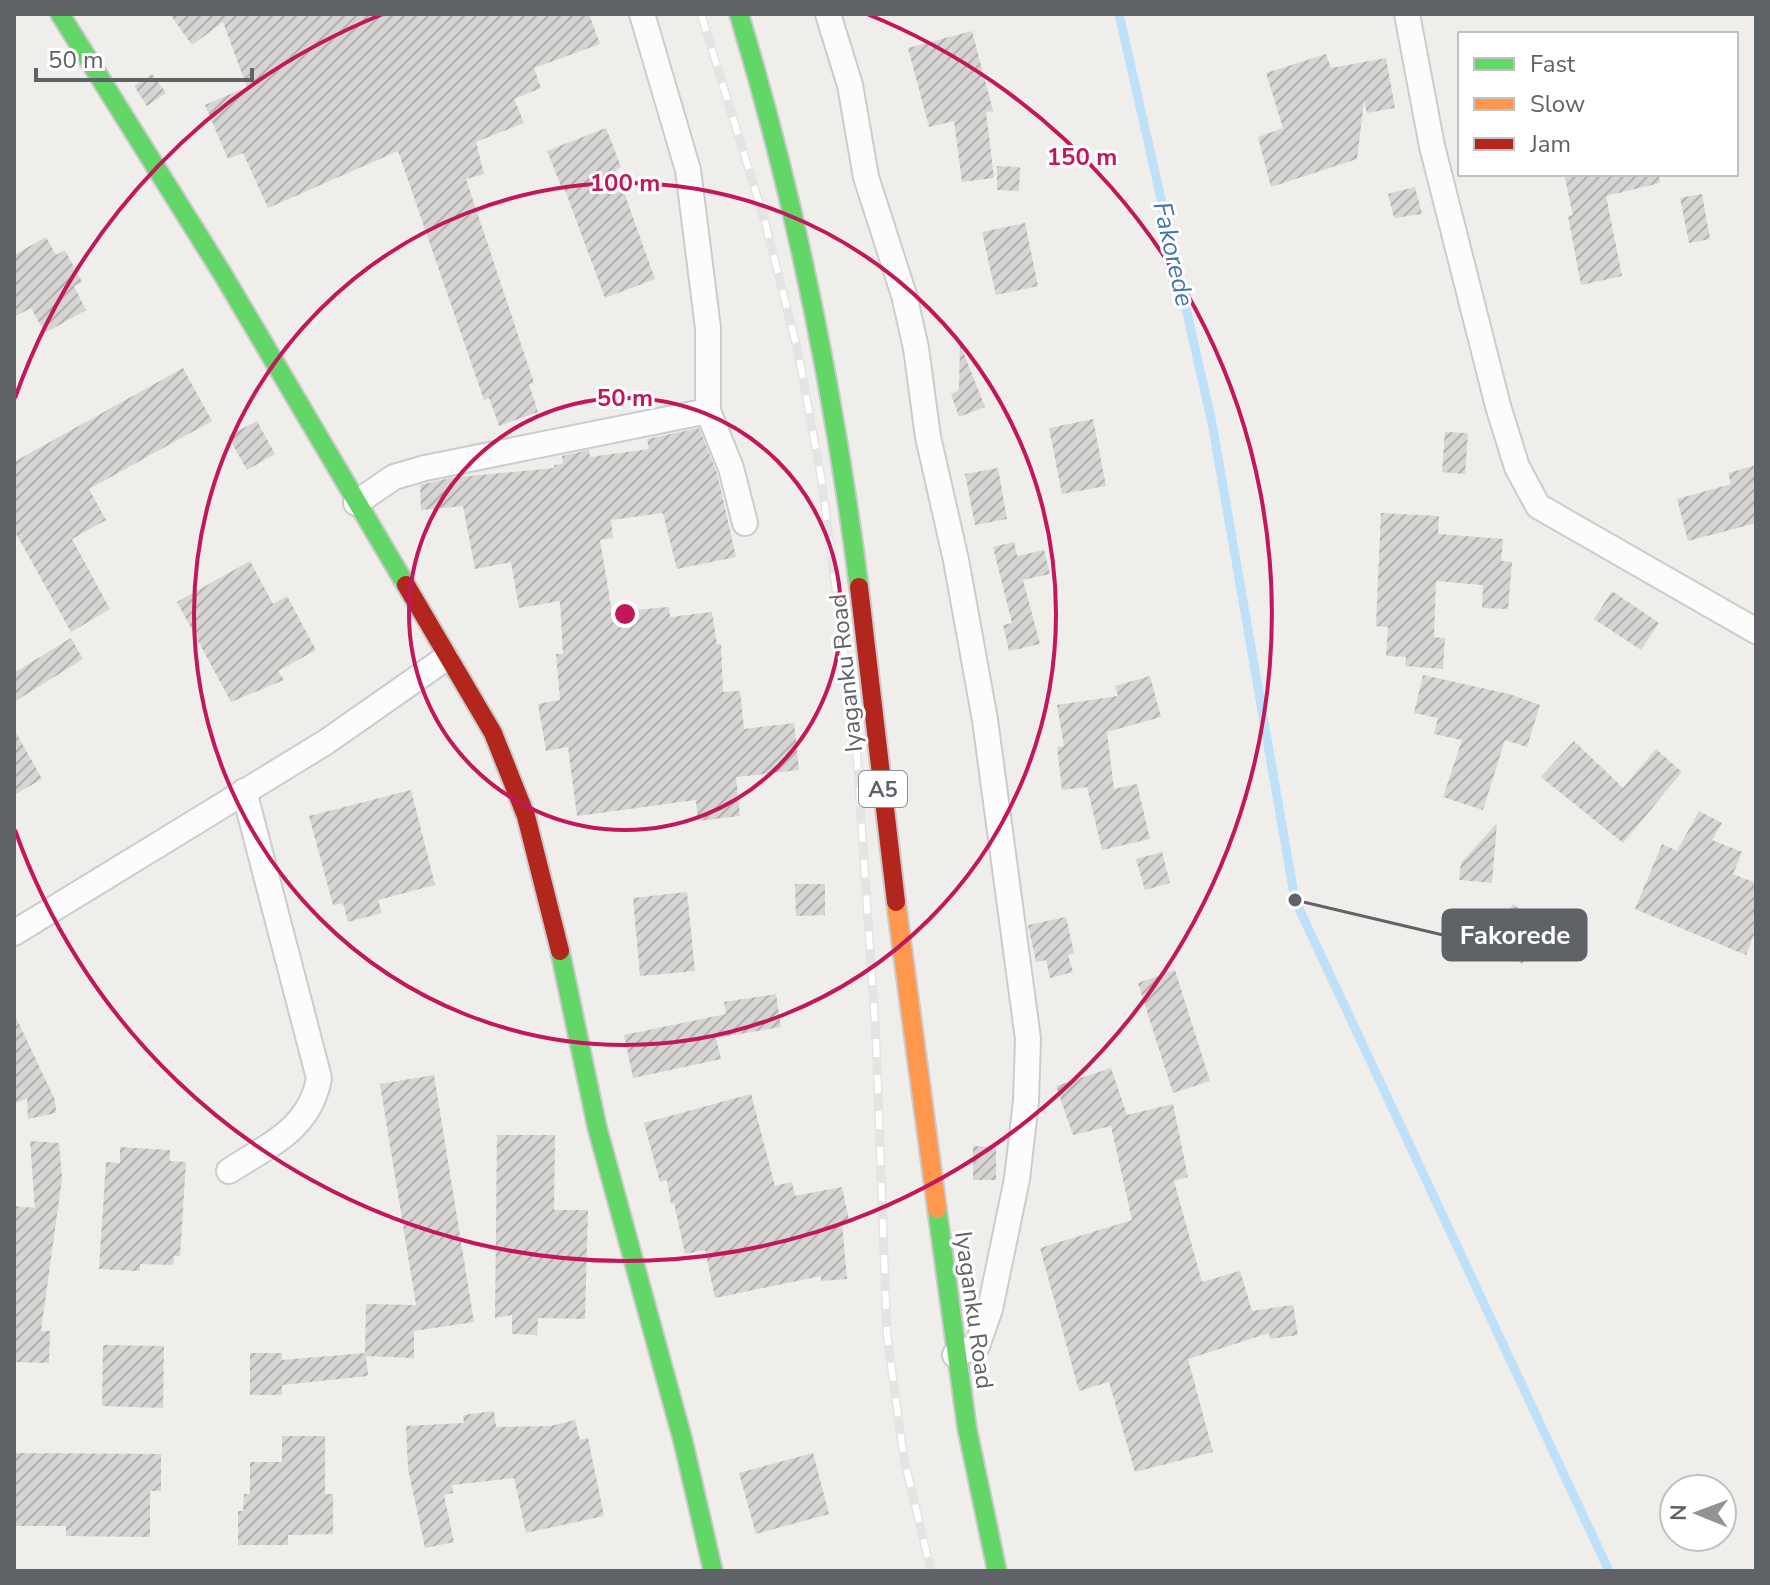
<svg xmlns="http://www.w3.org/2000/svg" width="1770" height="1585" viewBox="0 0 1770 1585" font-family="'Nunito Sans',sans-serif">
  <defs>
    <pattern id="building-hatch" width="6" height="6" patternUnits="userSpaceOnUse" patternTransform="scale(2)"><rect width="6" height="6" fill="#d6d5d3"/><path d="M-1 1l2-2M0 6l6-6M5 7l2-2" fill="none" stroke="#b1b0af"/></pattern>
  </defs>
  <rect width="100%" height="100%" fill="#efeeea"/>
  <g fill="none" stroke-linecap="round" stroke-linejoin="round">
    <polyline stroke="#bfe0f9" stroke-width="9" points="1119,14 1212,423 1295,900 1609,1571"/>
  </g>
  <g fill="url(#building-hatch)">
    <polygon points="170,14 589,14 600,44 534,68 541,88 514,99 524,123 476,142 484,174 466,179 534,383 529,384 538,412 499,426 489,398 484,400 398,151 268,208 243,153 228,159 205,105 247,87 223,22 192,45"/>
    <polygon points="972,31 993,111 986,112 994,178 962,182 954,121 929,127 908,48"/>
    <polygon points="1326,54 1331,68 1386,58 1395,108 1367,113 1364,101 1357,159 1271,187 1258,137 1283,128 1266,73"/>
    <polygon points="152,74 166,93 147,106 134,86"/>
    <polygon points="606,128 621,167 616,170 655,279 605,298 565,190 563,191 547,151"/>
    <polygon points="997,166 1020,167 1019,191 997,190"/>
    <polygon points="1564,174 1659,174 1660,183 1606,196 1622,276 1581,285 1568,216 1573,215"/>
    <polygon points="1415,187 1422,214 1394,218 1388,194"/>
    <polygon points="1702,194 1710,239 1689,243 1680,198"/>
    <polygon points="1025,223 1038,286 996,295 982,232"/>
    <polygon points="46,237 56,255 65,250 82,282 74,286 86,310 45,333 31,308 14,317 14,255"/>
    <polygon points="960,344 985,407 959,417 951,394 959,390"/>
    <polygon points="183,368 212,421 89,489 106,520 72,539 110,609 71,632 14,530 14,462"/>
    <polygon points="1093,419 1106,486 1062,494 1049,428"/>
    <polygon points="257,421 275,454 247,470 228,436"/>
    <polygon points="699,428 717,473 736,557 677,569 663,513 611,520 613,538 600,540 612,612 669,607 670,617 712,612 717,644 721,644 723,692 740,691 744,729 794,723 799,770 736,777 740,816 698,821 696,800 577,816 568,747 546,751 538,704 560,700 556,654 563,654 560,601 519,608 511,562 475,569 463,506 421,510 420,485 450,478 554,468 554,465 563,464 562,456 589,450 590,457 649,449 647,439"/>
    <polygon points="1445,432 1468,433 1465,474 1442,472"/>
    <polygon points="1756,465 1756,523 1688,541 1677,499 1731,484 1728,473"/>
    <polygon points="998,468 1007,519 975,525 965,474"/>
    <polygon points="1381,513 1439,516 1438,534 1503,539 1501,561 1512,562 1508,609 1482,608 1483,585 1436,581 1434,637 1445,638 1443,669 1405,666 1406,657 1386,656 1388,627 1376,626"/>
    <polygon points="1014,542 1017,556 1044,550 1050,574 1023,580 1040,644 1009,651 1003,625 1012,623 993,547"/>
    <polygon points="250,561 273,604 287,596 316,650 278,671 284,680 231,702 177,602"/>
    <polygon points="1612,591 1659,623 1641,650 1594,619"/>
    <polygon points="71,638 83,659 14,702 14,673"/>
    <polygon points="1423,675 1509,694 1540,705 1527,747 1505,740 1483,810 1443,797 1462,740 1434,734 1438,718 1414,713"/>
    <polygon points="1150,676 1161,717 1107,732 1114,789 1137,784 1150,839 1102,850 1087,787 1062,790 1057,747 1064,746 1057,705 1118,696 1115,686"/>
    <polygon points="14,729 42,779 14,795"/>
    <polygon points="1574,741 1623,788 1656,749 1682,772 1623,843 1541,777"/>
    <polygon points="411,790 435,885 378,900 382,913 348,922 343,903 333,905 309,816"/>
    <polygon points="1699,811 1722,823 1712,840 1742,852 1733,874 1756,883 1756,929 1746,955 1635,909 1662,844 1677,851"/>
    <polygon points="1497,823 1492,883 1459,880 1461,863"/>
    <polygon points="1162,852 1170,883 1145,890 1136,859"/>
    <polygon points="795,884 825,884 825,915 796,916"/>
    <polygon points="687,892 695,971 640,976 633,898"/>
    <polygon points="1513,904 1547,929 1522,964 1488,939"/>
    <polygon points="1066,917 1074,953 1068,955 1073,972 1050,978 1046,960 1036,962 1028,925"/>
    <polygon points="1175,970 1210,1081 1173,1093 1138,983"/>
    <polygon points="776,994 781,1027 716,1038 721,1059 633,1078 624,1035 726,1014 724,1002"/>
    <polygon points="14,1013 55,1100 56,1113 28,1119 27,1098 14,1104"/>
    <polygon points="1111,1068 1127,1115 1173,1104 1188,1177 1174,1181 1202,1282 1240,1271 1252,1311 1293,1305 1298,1335 1270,1339 1269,1333 1188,1359 1213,1452 1135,1472 1109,1382 1079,1391 1040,1248 1132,1220 1111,1126 1073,1135 1056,1086"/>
    <polygon points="434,1075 474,1322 414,1331 414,1358 366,1356 368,1376 282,1385 282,1395 250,1395 250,1353 282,1353 282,1360 365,1353 366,1304 416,1305 380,1084"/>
    <polygon points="751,1094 775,1186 792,1182 795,1196 842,1187 849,1220 842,1222 847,1279 821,1281 821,1276 715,1298 705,1250 685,1254 674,1203 671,1204 667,1180 660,1182 644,1123"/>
    <polygon points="497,1135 555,1135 554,1210 588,1210 585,1319 538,1318 537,1335 512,1334 512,1315 495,1318"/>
    <polygon points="30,1141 59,1143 62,1178 41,1331 50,1331 49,1363 14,1362 14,1206 35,1208"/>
    <polygon points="973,1146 996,1147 996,1180 973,1180"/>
    <polygon points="120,1147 170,1150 170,1161 186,1162 180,1256 174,1256 173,1265 140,1264 140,1271 99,1269 106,1162 120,1163"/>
    <polygon points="103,1345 164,1346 163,1408 102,1406"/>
    <polygon points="494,1411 496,1427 551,1426 575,1420 580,1440 588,1438 604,1516 526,1533 514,1478 452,1485 453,1493 444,1495 454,1542 425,1548 408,1469 406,1426 464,1423 463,1415"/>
    <polygon points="282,1436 325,1436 325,1494 333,1494 333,1534 288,1535 288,1545 238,1545 238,1511 243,1511 244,1494 250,1494 250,1462 282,1462"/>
    <polygon points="14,1453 161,1454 161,1491 150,1491 150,1537 66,1536 66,1526 14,1526"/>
    <polygon points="813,1453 829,1514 756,1534 739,1473"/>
  </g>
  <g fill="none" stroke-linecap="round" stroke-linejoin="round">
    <defs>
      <g id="street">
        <polyline points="642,14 688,170 708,328 708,411 731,468 745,523"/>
        <polyline points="828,14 850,85 866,177 904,295 916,348 928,437 956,560 985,720 1028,1039 1026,1101 1017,1179 990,1309 977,1346 955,1355"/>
        <polyline points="1407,14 1432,146 1498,406 1517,467 1538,506 1756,631"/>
        <polyline points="356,503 394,477 425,468 708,411"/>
        <polyline points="14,933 326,742 446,658"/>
        <path d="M229 1171C269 1145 310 1129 319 1078L244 791"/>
      </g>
      <g id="fast">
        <polyline points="60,14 222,273 406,585"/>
        <path d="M739 14C796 202 834 392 859 587"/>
        <polyline points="560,951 597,1127 683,1441 713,1571"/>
        <polyline points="937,1209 967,1428 997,1571"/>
      </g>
      <polyline id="slow" points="896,902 937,1209"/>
      <g id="jam">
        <polyline points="406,585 493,733 526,816 560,951"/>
        <polyline points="859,587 896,902"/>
      </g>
    </defs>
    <use href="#street" stroke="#cbcccc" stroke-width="28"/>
    <use href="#fast" stroke="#cacacb" stroke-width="22"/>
    <use href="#slow" stroke="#cacacb" stroke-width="22"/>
    <use href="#jam" stroke="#cacacb" stroke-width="22"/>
    <use href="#street" stroke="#fdfcfc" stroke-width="24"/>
    <use href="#fast" stroke="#63d668" stroke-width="18"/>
    <use href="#slow" stroke="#ff974d" stroke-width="18"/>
    <use href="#jam" stroke="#b3261e" stroke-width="18"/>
    <defs>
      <polyline id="rail" points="701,14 765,222 798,352 821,477 856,743 876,1039 887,1335 904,1459 931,1571"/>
    </defs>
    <use href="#rail" stroke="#e4e4e4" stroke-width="9"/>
    <use href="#rail" stroke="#fff" stroke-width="6" stroke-dasharray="18" stroke-linecap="butt"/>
  </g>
  <g fill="none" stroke="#c2185b" stroke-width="4">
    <circle cx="625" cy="614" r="216"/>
    <circle cx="625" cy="614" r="431"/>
    <path d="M15 398A647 647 0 0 1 383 14M867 14A647 647 0 1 1 15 830"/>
  </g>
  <g text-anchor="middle" stroke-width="6" stroke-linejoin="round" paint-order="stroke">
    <rect fill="#fff" stroke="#8f9295" stroke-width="2" x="859" y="771" width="48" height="36" rx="6"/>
    <g font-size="22" font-weight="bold" fill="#5f6368">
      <text x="883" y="797">A5</text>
    </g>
    <g font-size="24" fill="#5f6368" stroke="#fff">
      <text transform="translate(846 673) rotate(-96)" y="8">Iyaganku Road</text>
      <text transform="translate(974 1310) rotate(82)" y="8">Iyaganku Road</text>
    </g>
    <g font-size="26" font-style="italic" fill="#4174aa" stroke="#fff">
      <text transform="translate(1174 254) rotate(77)" y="9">Fakorede</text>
    </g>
  </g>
  <circle cx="625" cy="614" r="12" fill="#c2185b" stroke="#fff" stroke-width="4"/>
  <g font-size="24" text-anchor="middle" font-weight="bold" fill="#c2185b" stroke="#fff" stroke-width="6" stroke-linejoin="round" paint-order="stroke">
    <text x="1082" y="165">150 m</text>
    <text x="625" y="191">100 m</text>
    <text x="625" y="406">50 m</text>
  </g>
  <path fill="none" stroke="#5f6368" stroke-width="3" d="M1295 900L1443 935"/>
  <circle fill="#5f6368" stroke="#fff" stroke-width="3" cx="1295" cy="900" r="8"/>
  <rect fill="#5f6368" stroke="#5f6368" stroke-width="3" x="1443" y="910" width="143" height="50" rx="8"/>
  <g font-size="26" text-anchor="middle" font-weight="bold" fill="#fff">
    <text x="1515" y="944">Fakorede</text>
  </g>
  <rect width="1770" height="1585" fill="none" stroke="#5f6368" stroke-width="32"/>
  <rect x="1458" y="32" width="280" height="144" fill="#ffffff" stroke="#bfc1c3" stroke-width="2"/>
  <rect x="1474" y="58" width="40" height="12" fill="#63d668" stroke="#bfc1c3" stroke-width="2"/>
  <text x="1530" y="72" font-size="24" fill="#5f6368">Fast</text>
  <rect x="1474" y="98" width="40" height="12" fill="#ff974d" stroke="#bfc1c3" stroke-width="2"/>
  <text x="1530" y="112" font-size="24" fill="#5f6368">Slow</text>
  <rect x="1474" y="138" width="40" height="12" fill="#b3261e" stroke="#bfc1c3" stroke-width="2"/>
  <text x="1530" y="152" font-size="24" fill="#5f6368">Jam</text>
  <g transform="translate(1698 1513) rotate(271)"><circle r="38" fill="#ffffff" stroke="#bfc1c3" stroke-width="2"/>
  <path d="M0-6L14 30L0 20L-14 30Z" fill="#919496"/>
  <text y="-12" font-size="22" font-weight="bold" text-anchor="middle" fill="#5f6368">N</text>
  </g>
  <path d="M36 68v12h216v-12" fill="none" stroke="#5f6368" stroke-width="4"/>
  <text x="48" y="68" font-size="24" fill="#5f6368" stroke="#ffffff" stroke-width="6" paint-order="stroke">50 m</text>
</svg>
